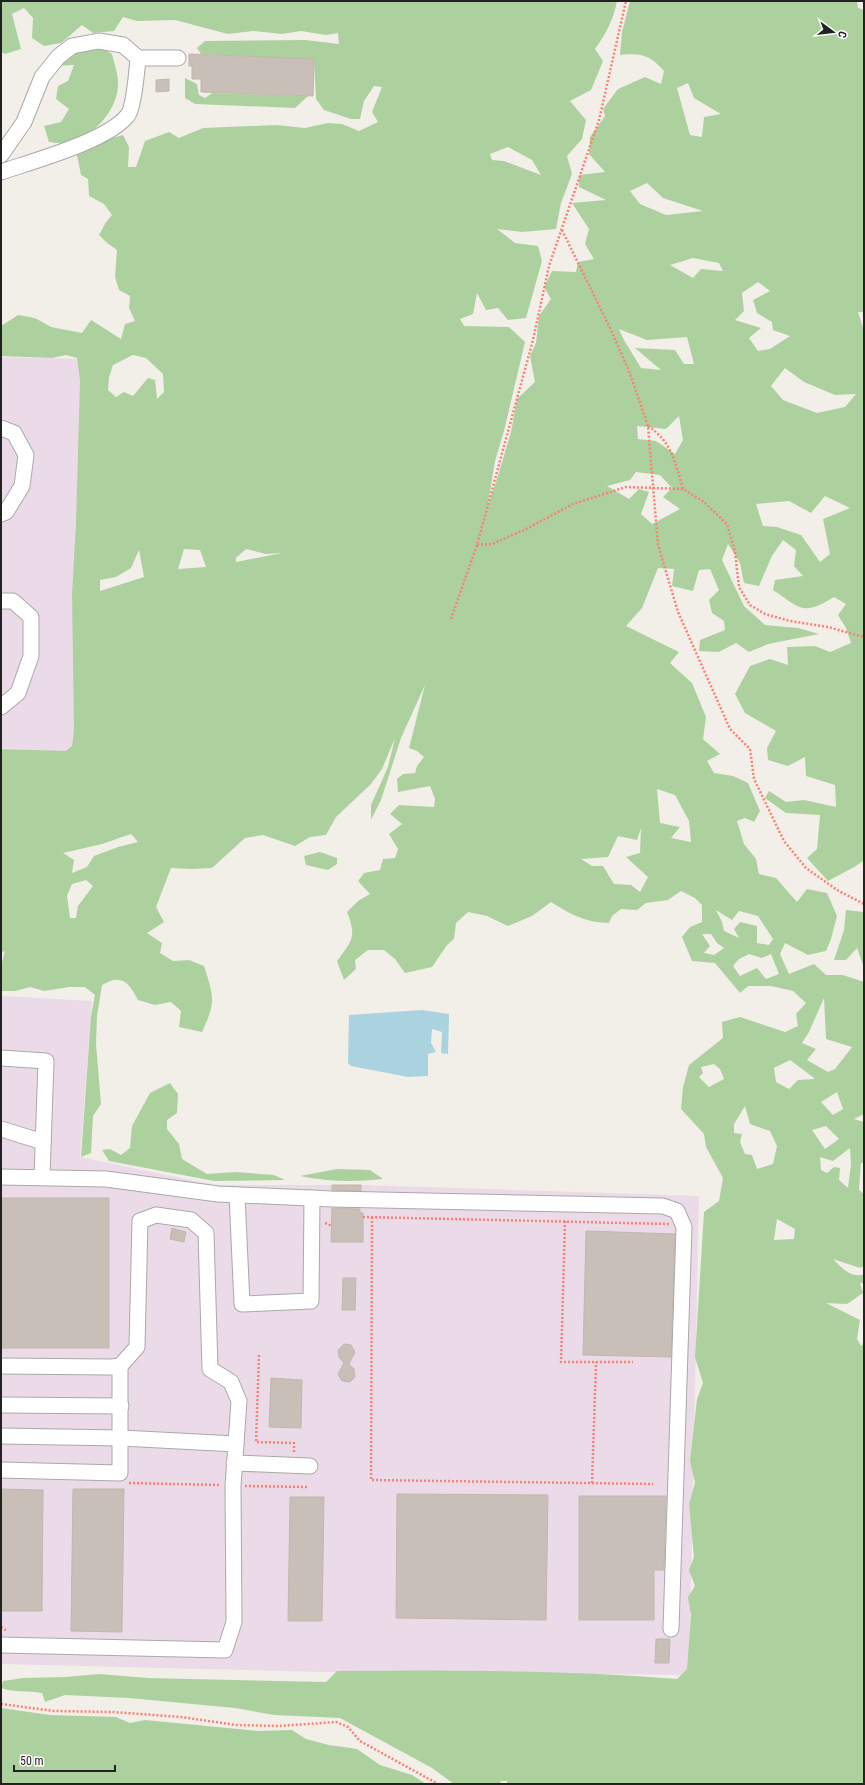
<svg xmlns="http://www.w3.org/2000/svg" width="865" height="1785" viewBox="0 0 865 1785" font-family="'Roboto Condensed',sans-serif">
  <rect width="100%" height="100%" fill="#f2efe9"/>
  <g fill="#ebdbe8">
    <polygon points="1,357 81,359 75,753 1,748"/>
    <polygon points="1,996 92,1001 80,1157 215,1185 361,1185 699,1196 689,1675 322,1672 1,1664"/>
  </g>
  <g fill="#add19e" fill-rule="evenodd">
    <path d="M1 1H617C614 18 606 34 595 49L603 61 591 90 570 101 586 120 582 139 567 156 572 174 561 203 556 229 522 232 497 229 515 243 538 246 542 261 526 318 508 320 498 308 486 310 477 293 473 314 460 319 464 326 509 327 525 342 504 431 495 461 488 504 497 479 511 432 517 399 535 382 530 356 536 343 539 316 551 299 544 287 552 271 576 272 578 262 594 259 585 244 589 229 572 203 606 200 579 187V175L605 172 589 154 590 137 605 116 603 109 618 89 645 77 661 84 664 71C650 55 641 53 620 55L622 32 630 1H857L858 8 864 10V312H858L864 331V860L856 866 828 881 807 858 817 849 820 815 786 813 765 798 769 791 786 802 804 800 836 807 835 785 806 776 805 757 788 766 768 760 767 748 776 731 745 713 735 694 750 666 770 659 788 665 787 647 815 646 830 652 851 643 846 628 838 615 846 604 834 597C803 616 801 609 773 590L775 580 803 576 794 566 796 550 783 540 772 556 759 586 744 583 740 563 728 544 722 560 744 606 765 625 798 628 819 634 768 644 749 652 736 643 719 652 699 651 700 640 725 630 724 621 712 613 709 600 719 590 710 569 699 570 693 591 672 586 674 569 658 568 642 608 626 626 679 652 670 663 692 683 706 717 703 739 720 754 707 761 714 773 733 776 748 783 760 811 754 822 745 818 737 821 744 844 756 859 759 874 776 878 797 902 807 889 827 893 837 916 831 939 826 951 808 955 785 943 780 954 789 974 814 964 826 975H843L864 982V1114L854 1119 864 1122V1163H861L859 1190 864 1194V1266L860 1268 833 1259C842 1268 851 1279 864 1274V1283H860L863 1293 847 1304 826 1303 860 1320 857 1339 861 1346 864 1343V1784H507V1781H501L500 1784H454L432 1768 340 1718 274 1715 235 1708 129 1698 65 1695 45 1702 42 1693C28 1690 15 1693 1 1688L3 1681 23 1678 65 1677 99 1674 148 1678 326 1682 337 1671C450 1670 564 1670 677 1679L687 1669 691 1615 688 1597 695 1586 689 1570 694 1557 689 1504 695 1483 690 1461 697 1399 703 1383 695 1357 704 1212 719 1201 723 1178 706 1147 704 1134 681 1109 683 1087 689 1065 723 1038 722 1022 740 1017 785 1032 798 1026 796 1014 806 1003 793 991 771 986H748L740 993 715 963 692 961 682 937 690 927 702 922V905L695 898 681 891 668 900 646 903 637 910 621 909 612 916 609 923C587 923 569 914 551 902L532 916 508 926 487 916 468 912 456 923 454 939 447 945 432 967 405 973 395 959 384 950H368L355 960 356 969 344 980 337 961C352 941 357 937 347 912L358 901 370 894 358 881 364 873 380 870 383 859 395 858 398 849 389 834 402 824 390 814 399 805 434 807 435 799 430 786 398 792 397 779 403 774 415 773 417 766 424 757 417 751 409 748 425 685 401 738 381 800 371 820V805L388 767 395 738 382 769 371 784 336 817 326 835 310 837 295 846 263 835 245 838 212 868 191 869 171 868 156 907 164 922 147 933 162 943 160 953 173 961 189 960 204 966C214 997 216 1002 202 1032L179 1027 181 1011 171 1002 155 1005 138 1000C129 983 122 973 102 985L97 1016 96 1044 101 1104 93 1116 91 1153 81 1157 91 1016 95 995 85 987H69L44 991 30 987 15 991H1V966L5 951 1 953V749L66 751 72 746 74 730 72 595 76 523 80 380 77 358 66 355 52 358 1 356V326L18 315 35 318 51 327 82 333 91 320 121 339 125 324 135 321 129 308 130 296 119 290 115 277 117 250 107 243 99 235 106 222 112 215 104 204 89 196 88 179 81 175 77 155 94 143 123 135 129 147 128 167H136L145 141 169 132 179 138 203 128 276 125 305 128 328 123 342 124 359 131 378 122 372 112 382 87 374 86 364 101 360 119H351L324 110 316 99 314 60 201 54 197 48 205 41 305 40 339 44 338 33 326 35 301 31 282 34 253 31 228 34 175 20 137 21 123 17 114 31 93 33 82 25 61 43 44 46 32 38 33 18 24 8 12 14 21 49 5 54 1 52ZM688 83 694 98 721 114 704 117 702 137 690 135 677 88ZM508 147 532 160 541 175 504 161 492 160 490 154ZM647 183 663 198 703 211 666 215 640 204 630 191ZM693 258 719 263 723 271 701 269 693 278 670 265ZM758 282 770 291 753 300 757 313 772 322 773 330 790 336 770 349 758 351 749 338 761 328 735 320 744 311 742 293ZM619 329 647 340 687 337 694 364H684L675 350 635 348 661 370 641 368 624 340ZM133 355 146 358 163 374 164 392 157 399 155 380 148 378 133 396 124 392 116 397 108 390 109 377 113 365ZM785 368 804 382 835 395 856 394 845 407 817 413 783 400 771 386ZM679 416 683 440 675 454 656 441 638 439 637 426 666 429ZM636 472 660 475 672 488 663 497 680 509 652 524 641 514 649 492 639 489 629 499 607 486 630 480ZM825 496 850 508 823 519 830 554 820 562 801 535 777 527 763 526 756 504 789 501 811 513ZM184 549 200 550 206 567 178 569ZM246 549 266 554 282 553 236 562V558ZM139 550 144 577 100 591V580L116 577 131 568ZM657 789 675 795 689 821 691 842 671 838 680 827 660 823ZM641 828 640 853 626 857 648 877 640 892 631 885 614 884 603 866H592L581 859 608 857 618 836 637 840ZM131 834 138 842 118 847 94 856 87 867 72 873 74 860 63 853 102 844ZM86 880 93 886 78 906 76 918H70L67 896 72 884ZM716 910 732 920 739 911 758 916 773 939 769 945 757 943V926L740 922 734 929 739 938 724 931 722 922ZM702 934H711L717 943 724 948 714 955 704 953 710 946ZM749 954 762 958 771 954 779 974 766 979 757 968 740 976 733 966 739 959ZM824 998 826 1039 852 1047 835 1069 828 1072 807 1060 816 1049 802 1043 809 1032ZM790 1060 814 1078V1079L798 1080 789 1089 776 1082 774 1068ZM714 1064 720 1069 724 1079 709 1087 699 1077 703 1073 701 1067ZM837 1092 843 1109 833 1115 821 1102ZM745 1106 750 1124 770 1131 777 1146 773 1164 757 1169 752 1155 745 1154 740 1142 742 1134 734 1133V1124ZM826 1126 839 1139 825 1149 812 1130ZM850 1148 851 1164 848 1188 839 1180 840 1168 834 1167 827 1173 821 1170 820 1157 833 1161ZM777 1219 795 1229 794 1239 774 1240Z"/>
    <path d="M101 47 112 54C114 63 118 73 118 82 119 110 93 138 65 143 60 144 54 142 49 142L44 126 61 122 69 109 56 99 58 86 68 81 74 65 58 66 63 57 84 49Z"/>
    <polygon points="185,78 197,84 199,95 205,98 212,93 308,96 295,108 195,104 185,98"/>
    <polygon points="320,852 337,858 337,864 328,870 306,865 304,856"/>
    <polygon points="846,910 864,912 864,968 857,948 846,960 834,960 844,930"/>
    <polygon points="170,1083 178,1094 177,1113 167,1120 167,1129 179,1144 182,1159 207,1174 236,1172 274,1175 285,1180 214,1181 109,1161 102,1150 110,1149 121,1155 130,1148 132,1126 150,1093"/>
    <path d="M337 1169 370 1170 383 1179C356 1182 328 1182 300 1176Z"/>
    <polygon points="1,1708 50,1715 116,1717 130,1723 145,1720 258,1731 292,1730 306,1739 329,1745 357,1749 380,1765 412,1775 426,1784 1,1784"/>
  </g>
  <polygon fill="#aad3df" points="422,1010 449,1014 448,1054 441,1053 442,1032 432,1029 431,1043 436,1052 428,1054 428,1076 408,1077 351,1066 348,1063 349,1015"/>
  <g fill="#c7bfb8" stroke="#c4b6ab">
    <polygon points="189,54 314,59 313,96 201,92 201,79 192,79 192,66 189,66"/>
    <polygon points="169,79 169,91 156,92 156,80"/>
    <polygon points="332,1185 361,1185 361,1191 332,1190"/>
    <rect x="1" y="1198" width="108" height="150"/>
    <polygon points="332,1208 360,1209 360,1213 363,1213 363,1242 331,1242"/>
    <polygon points="172,1228 186,1232 184,1242 170,1239"/>
    <polygon points="586,1231 675,1234 671,1357 583,1355"/>
    <polygon points="343,1278 356,1278 355,1310 342,1310"/>
    <polygon points="344,1344 351,1345 355,1352 349,1364 354,1369 355,1377 350,1382 342,1381 338,1374 344,1363 339,1357 338,1350"/>
    <polygon points="271,1378 302,1380 301,1428 269,1427"/>
    <polygon points="1,1489 43,1490 42,1611 1,1611"/>
    <polygon points="73,1489 124,1489 122,1632 71,1631"/>
    <polygon points="397,1494 548,1495 546,1620 396,1618"/>
    <polygon points="579,1496 666,1496 664,1570 654,1570 654,1620 579,1620"/>
    <polygon points="290,1497 324,1497 322,1621 288,1621"/>
    <polygon points="656,1639 670,1639 669,1663 655,1663"/>
  </g>
  <g fill="none" stroke-linecap="round" stroke-linejoin="round">
    <defs>
      <g id="minor">
        <polyline points="138,58 178,58"/>
        <path d="M1 155 24 122 42 77 58 57 72 46 99 41 123 45 138 58C137 70 134 106 128 115 108 141 33 161 1 172"/>
        <polyline points="1,428 14,433 26,455 22,486 6,512 1,514"/>
        <polyline points="1,601 13,601 31,617 31,656 18,693 1,707"/>
        <polyline points="1,1058 46,1061 42,1177"/>
        <polyline points="1,1129 43,1142"/>
        <polyline points="1,1177 106,1179 218,1194 332,1199 663,1206 677,1211 684,1227 671,1629"/>
        <polyline points="237,1195 242,1304 311,1301 312,1198"/>
        <polyline points="1,1366 111,1367 120,1366 137,1347 140,1221 156,1215 191,1220 206,1233 210,1369 231,1382 239,1401 233,1486 234,1622 225,1650 1,1645"/>
        <polyline points="1,1405 121,1406"/>
        <polyline points="1,1436 121,1438 236,1444"/>
        <polyline points="234,1463 310,1466"/>
        <polyline points="1,1470 120,1473 120,1366"/>
      </g>
    </defs>
    <use href="#minor" stroke="#a9a9a9" stroke-width="17"/>
    <g stroke="#fa8072" stroke-width="2.5" stroke-dasharray="2 2" stroke-linecap="butt">
      <polyline points="562,230 610,328 629,371 648,426 658,545 678,612 730,729 750,749 754,779 784,841 806,868 837,890 864,904"/>
      <path d="M648 426C672 442 675 462 683 489"/>
      <polyline points="477,545 492,544 524,530 573,504 626,487 683,489 704,502 727,524 735,552 739,587 750,605 765,614 790,621 828,627 864,637"/>
      <polyline points="451,619 477,545 533,340 549,266 599,120 626,1"/>
      <polyline points="363,1217 669,1224"/>
      <polyline points="372,1217 371,1480 653,1484"/>
      <polyline points="565,1221 561,1362 633,1362"/>
      <polyline points="325,1223 332,1226"/>
      <polyline points="259,1355 256,1442 294,1443 294,1452"/>
      <polyline points="129,1483 220,1485"/>
      <polyline points="592,1483 596,1362"/>
      <polyline points="245,1486 307,1487"/>
      <polyline points="1,1627 7,1631"/>
      <polyline points="1,1704 54,1711 113,1712 181,1717 236,1725 279,1726 336,1722 348,1727 360,1741 438,1784"/>
    </g>
    <use href="#minor" stroke="#fff" stroke-width="15"/>
  </g>
  <rect width="865" height="1785" fill="none" stroke="#222222" stroke-width="4"/>
  <g transform="translate(833 32) rotate(105)" stroke="#ffffff" stroke-width="3" paint-order="stroke">
  <path d="M0-3L7 15L0 10L-7 15Z" fill="#222222"/>
  <text y="-6" font-size="11" font-weight="bold" text-anchor="middle" fill="#222222">С</text>
  </g>
  <path d="M14 1765v6h101v-6" fill="none" stroke="#222222" stroke-width="2"/>
  <text x="20" y="1765" font-size="12" fill="#222222" stroke="#ffffff" stroke-width="3" paint-order="stroke">50 m</text>
</svg>
